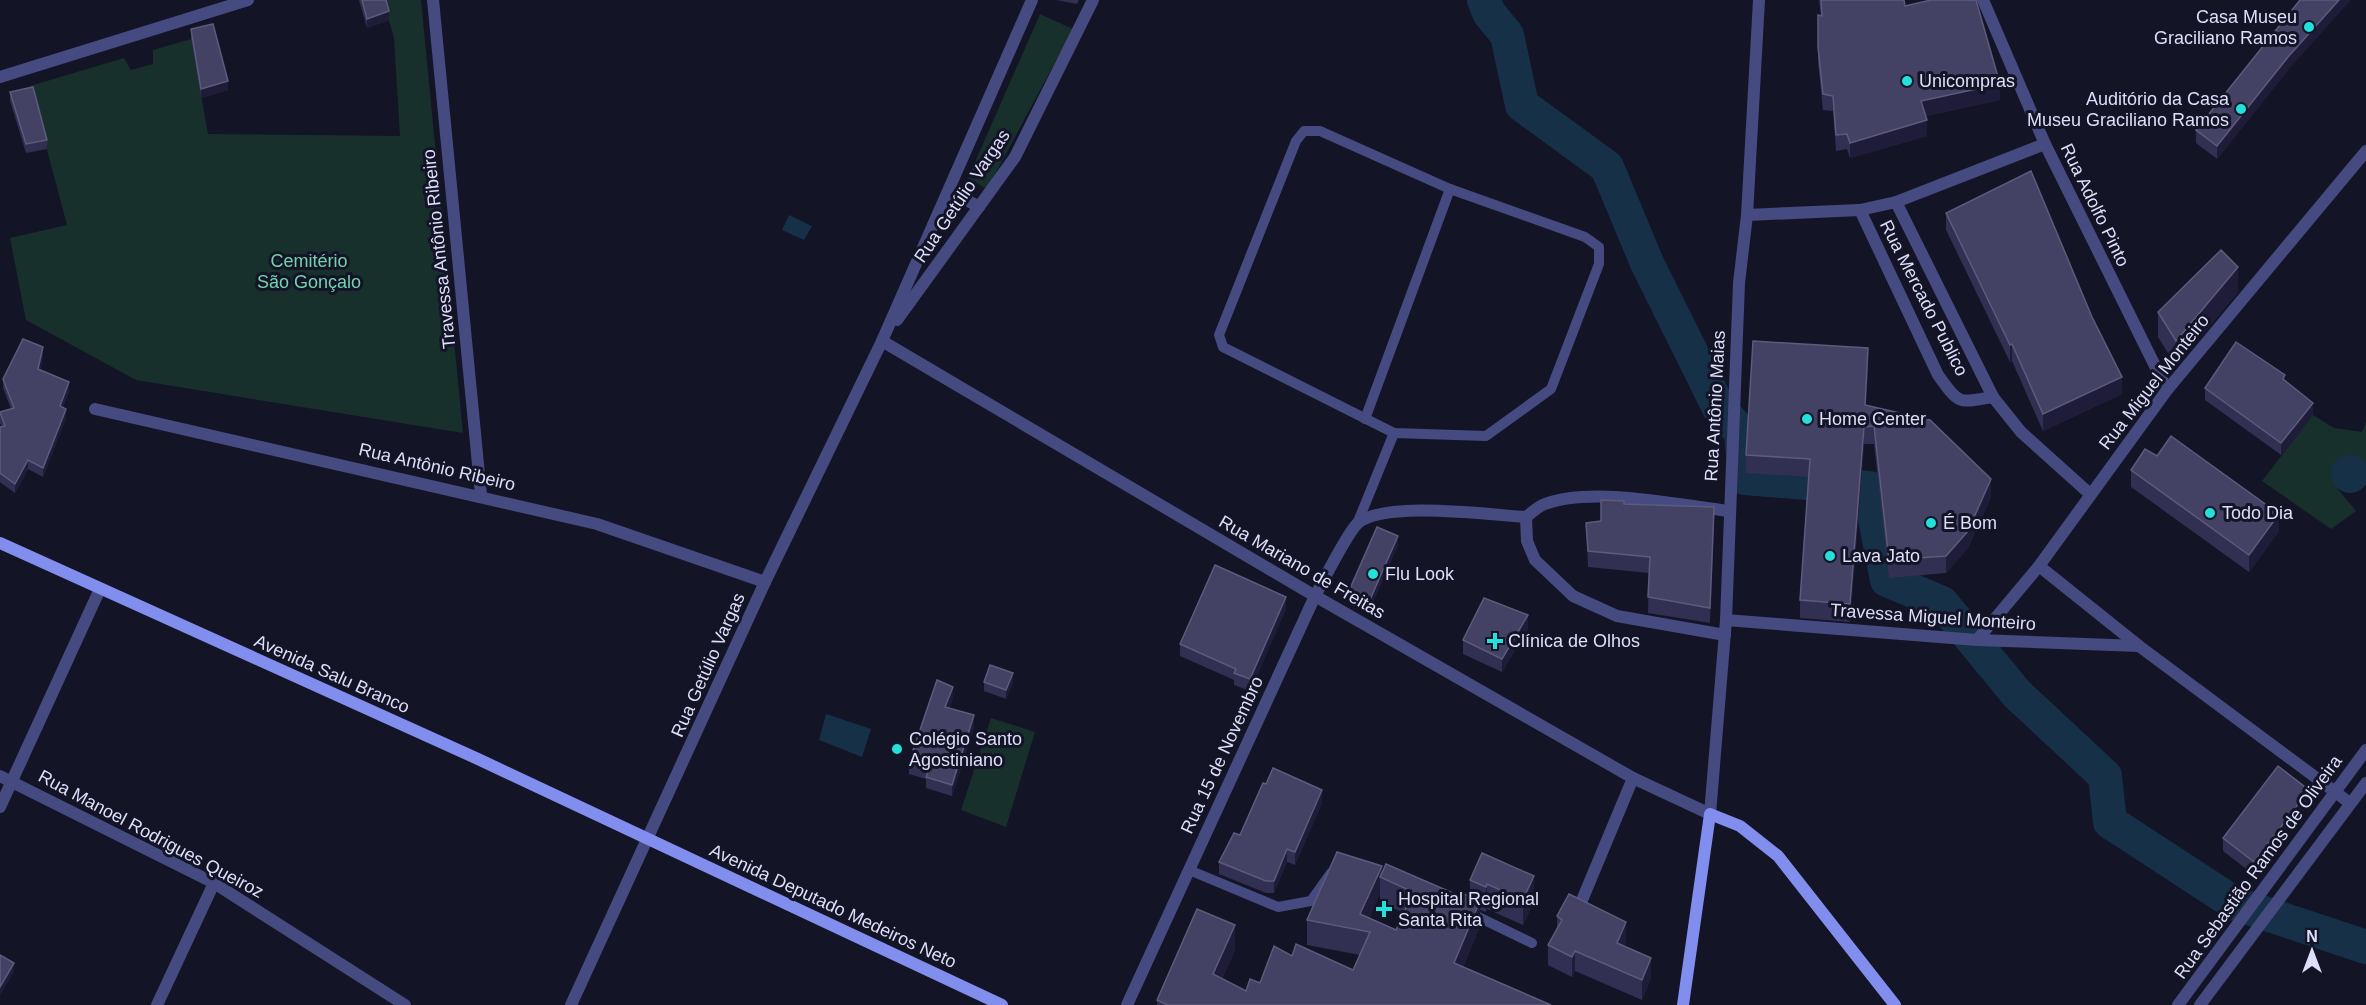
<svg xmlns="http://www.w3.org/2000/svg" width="2366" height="1005" viewBox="0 0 2366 1005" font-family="Arial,sans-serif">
  <rect width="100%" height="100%" fill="#141427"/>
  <g fill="#17302c">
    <polygon points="383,0 421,0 463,433 136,380 26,320 10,238 67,225 30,86 124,58 131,70 153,64 153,50 191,39 208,134 400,136 394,38"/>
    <polygon points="1040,14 1073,29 987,189 968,178"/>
    <polygon points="2313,415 2334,428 2362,432 2366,422 2366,464 2337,488 2356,511 2331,529 2262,481"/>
    <polygon points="991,718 1035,732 1006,827 961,810"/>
  </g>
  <g fill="#163048">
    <polygon points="789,215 812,226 804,240 782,230"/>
    <circle cx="2350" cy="474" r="19"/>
    <polygon points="826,714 871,729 862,757 819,740"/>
  </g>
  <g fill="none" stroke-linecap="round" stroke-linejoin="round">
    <polyline stroke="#163048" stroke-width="34" points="1484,0 1489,13 1507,35 1522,105 1607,167 1647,263 1719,408 1741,432 1745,478 1869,488 1887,580 1942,603 2017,694 2105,776 2110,822 2234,903 2366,947"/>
    <g stroke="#454b80" stroke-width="10">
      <polygon points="1304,131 1320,131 1450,189 1585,237 1599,247 1599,264 1551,389 1486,436 1394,433 1223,347 1219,335 1296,141"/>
      <polyline points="1365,419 1450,189"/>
      <polyline points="1357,524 1394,433"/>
      <polyline points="1189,870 1278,907 1311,901 1331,873"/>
      <polyline points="1468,912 1532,943"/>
    </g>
    <g stroke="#454b80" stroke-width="12">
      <polyline points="433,0 481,495"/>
      <polyline points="1983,0 2045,144 2167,390"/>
      <polyline points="1896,202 1993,397"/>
      <path d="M1860 210 1938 375C1960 405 1957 403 1993 397L2021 432 2090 494"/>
      <polyline points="1747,215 1860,210 1896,202 2045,144"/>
      <polyline points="95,409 597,524 765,582"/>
      <polyline points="1526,517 1527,541 1535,560 1573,596 1617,616 1725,635"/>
      <polyline points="2039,566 2139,646 2350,803"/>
      <path d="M1315 596C1324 580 1346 535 1357 524 1382 500 1491 515 1526 517 1532 513 1538 506 1545 504 1593 486 1677 505 1729 511"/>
      <polyline points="1726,620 1977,640 2139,646"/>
      <polyline points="1977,640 2039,566 2167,390 2366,151"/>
      <polyline points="0,776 214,883 405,1005"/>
      <polyline points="0,807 100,589"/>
      <polyline points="1580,905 1633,778"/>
      <polyline points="157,1005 214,883"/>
    </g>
    <g stroke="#454b80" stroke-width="12">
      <polyline points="0,77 248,0"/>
      <polyline points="949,190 979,207"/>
      <polyline points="897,320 1015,157 1093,0"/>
      <polyline points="882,341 1315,596 1633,778 1710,814 1726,620 1739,283 1747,215 1759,0"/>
      <polyline points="571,1005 765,582 882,341 1032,0"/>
      <polyline points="1127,1005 1315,596"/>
      <polyline points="2178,1005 2366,750"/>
      <polyline points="2200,1005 2366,783"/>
    </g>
    <g stroke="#818eee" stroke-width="12">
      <polyline points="0,543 478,759 1002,1005"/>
      <polyline points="1683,1005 1710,814 1740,826 1778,856 1895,1005"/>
    </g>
  </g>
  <g fill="#312f52" fill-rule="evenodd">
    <polygon points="359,0 386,0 389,20 367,28"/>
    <polygon points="1056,0 1079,0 1077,4"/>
    <polygon points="1819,0 1904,0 1905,6 2000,100 1926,116 1927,136 1850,158 1847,149 1836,151 1833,111 1823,110 1818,63 1818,15 1821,16"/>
    <polygon points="191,29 228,90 201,98 191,39"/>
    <polygon points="2288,70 2217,159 2196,143 2196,130"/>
    <polygon points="10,92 47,140 47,149 26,153 10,101"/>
    <polygon points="1946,213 2122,394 2043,431 2012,361 2010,362 1946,230"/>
    <polygon points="2238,292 2176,366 2158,337 2158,312"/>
    <polygon points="43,356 40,370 69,391 63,407 66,418 43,477 28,469 15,493 0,482 0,427 2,427 0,423 0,412 11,409 3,388 3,379"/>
    <polygon points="1868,366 1866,406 1991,497 1968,548 1946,573 1889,578 1874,444 1864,444 1850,622 1800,618 1800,600 1809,477 1746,473 1746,455"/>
    <polygon points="2285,381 2313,415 2281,455 2205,400 2205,388"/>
    <polygon points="2157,456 2279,531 2249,572 2131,487 2131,470"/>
    <polygon points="1601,521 1714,523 1710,623 1648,613 1649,573 1588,567 1586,523"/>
    <polygon points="1398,545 1369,611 1348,602 1348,593"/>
    <polygon points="1286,609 1250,691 1234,685 1234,680 1180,656 1180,644"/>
    <polygon points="1528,628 1502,672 1463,654 1463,640"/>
    <polygon points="984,682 1013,682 1006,699 984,691"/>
    <polygon points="953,698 949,708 974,727 952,796 926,788 926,779 909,774 909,762"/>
    <polygon points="1322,803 1295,865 1287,862 1274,893 1266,893 1219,874 1219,862 1240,835"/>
    <polygon points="2309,803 2254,875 2223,851 2223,838"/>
    <path d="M1482 853 1534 901 1523 925 1487 909 1486 912 1480 910V926L1463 967 1551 1005H1157V1000L1235 950 1222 979 1246 991 1260 983 1292 956 1353 970 1360 955 1307 945V920L1382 873 1462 897 1470 896V880ZM1380 894V902L1404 913 1396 930 1369 918Z"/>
    <polygon points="1557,916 1626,942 1624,946 1651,978 1642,1000 1575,971 1572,977 1548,965 1548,945 1557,928"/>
  </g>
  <g fill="#1e1c39">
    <polygon points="2339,0 2351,0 2288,70 2217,159 2217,146 2288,57"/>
    <polygon points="389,11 389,20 367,28 367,19"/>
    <polygon points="228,81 228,90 201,98 201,89"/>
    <polygon points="2000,84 2000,100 1921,117 1921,101"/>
    <polygon points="1927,120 1927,136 1850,158 1850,143"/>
    <polygon points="2238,267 2238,292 2176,366 2176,341"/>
    <polygon points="2012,344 2012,361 2010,362 2010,345"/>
    <polygon points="43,347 43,356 38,378 38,369"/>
    <polygon points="1868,348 1868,366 1865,423 1865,405"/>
    <polygon points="2122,377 2122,394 2043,431 2043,414"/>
    <polygon points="69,382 69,391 60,415 60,406"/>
    <polygon points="2313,403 2313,415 2281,455 2281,443"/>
    <polygon points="66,409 66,418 43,477 43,468"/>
    <polygon points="1864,427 1864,444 1850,622 1850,604"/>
    <polygon points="28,460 28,469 15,493 15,484"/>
    <polygon points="1991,479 1991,497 1968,548 1946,573 1946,556"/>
    <polygon points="1714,507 1714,523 1710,623 1710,608"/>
    <polygon points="2279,514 2279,531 2249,572 2249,555"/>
    <polygon points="1398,536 1398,545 1369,611 1369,602"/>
    <polygon points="1286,597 1286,609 1250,691 1250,679"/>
    <polygon points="1528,615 1528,628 1502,672 1502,659"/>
    <polygon points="1013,673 1013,682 1006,699 1006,690"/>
    <polygon points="953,687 953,698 945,718 945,707"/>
    <polygon points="974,715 974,727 952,796 952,785"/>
    <polygon points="1322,790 1322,803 1295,865 1295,852"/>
    <polygon points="2309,790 2309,803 2254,875 2254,862"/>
    <polygon points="1287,849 1287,862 1274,893 1274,881"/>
    <polygon points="1382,866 1382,878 1380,877 1380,894 1364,931 1360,914"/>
    <polygon points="1534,876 1534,901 1523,925 1523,900"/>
    <polygon points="1487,884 1487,909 1486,912 1486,887"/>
    <polygon points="1480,901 1480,926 1454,988 1454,963"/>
    <polygon points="1626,922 1626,942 1617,963 1617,943"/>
    <polygon points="1235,925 1235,950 1213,999 1213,974"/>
    <polygon points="1575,951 1575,971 1572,977 1572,957"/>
    <polygon points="1651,958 1651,978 1642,1000 1642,980"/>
    <polygon points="14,963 14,972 0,996 0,987"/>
  </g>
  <g fill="#444264" stroke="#5c5b7c" stroke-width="1.5">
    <polygon points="362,0 386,0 389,11 367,19"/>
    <polygon points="1821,0 1904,0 1905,6 1931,0 1976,0 2000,84 1921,101 1927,120 1850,143 1847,134 1836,135 1833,96 1823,94 1818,47 1818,15 1822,16"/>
    <polygon points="2300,0 2339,0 2288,57 2217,146 2196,130"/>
    <polygon points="213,24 228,81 201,89 191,29"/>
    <polygon points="33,87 47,140 26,144 10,92"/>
    <polygon points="2031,171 2092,317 2122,377 2043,414 2012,344 2010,345 1946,213"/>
    <polygon points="2221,250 2238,267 2176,341 2158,312"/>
    <polygon points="23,339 43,347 38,369 69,382 60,406 66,409 43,468 28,460 15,484 0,473 0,427 5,426 0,412 14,408 3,379"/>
    <polygon points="1753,341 1868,348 1865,405 1930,420 1991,479 1968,531 1946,556 1889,560 1874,426 1864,427 1850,604 1800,600 1810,459 1746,455"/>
    <polygon points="2236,342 2285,375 2283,379 2313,403 2281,443 2205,388"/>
    <polygon points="2171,436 2279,514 2249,555 2131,470 2145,449 2157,456"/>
    <polygon points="1601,500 1624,501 1624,504 1714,507 1710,608 1648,597 1650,557 1588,551 1586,523 1601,521"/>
    <polygon points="1377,527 1398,536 1369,602 1348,593"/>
    <polygon points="1215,565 1286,597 1250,679 1234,673 1236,669 1180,644"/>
    <polygon points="1484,598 1528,615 1502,659 1463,640"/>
    <polygon points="990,665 1013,673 1006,690 984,682"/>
    <polygon points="937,680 953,687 945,707 974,715 952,785 926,777 929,769 909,762"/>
    <polygon points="2278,766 2309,790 2254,862 2223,838"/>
    <polygon points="1273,768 1322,790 1295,852 1287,849 1274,881 1266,881 1219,862 1234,833 1240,835 1263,783 1266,784"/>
    <polygon points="1337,852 1382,866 1360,914 1396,930 1413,892 1380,877 1386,864 1462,897 1464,894 1480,901 1454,963 1551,1005 1168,1005 1157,1000 1197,909 1235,925 1213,974 1246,991 1250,979 1260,983 1274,946 1292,956 1296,944 1353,970 1370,932 1307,920"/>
    <polygon points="1482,853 1534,876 1523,900 1487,884 1486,887 1470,880"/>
    <polygon points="1569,894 1626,922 1617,943 1651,958 1642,980 1575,951 1572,957 1548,945 1562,920 1557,916"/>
    <polygon points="0,955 14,963 0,987"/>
  </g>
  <g fill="#23e1da" stroke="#141427" stroke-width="2">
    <circle cx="2309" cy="27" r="6"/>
    <circle cx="1907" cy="81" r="6"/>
    <circle cx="2241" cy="109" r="6"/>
    <circle cx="1807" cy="419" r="6"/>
    <circle cx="2210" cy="513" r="6"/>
    <circle cx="1931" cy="523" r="6"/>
    <circle cx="1830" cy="556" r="6"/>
    <circle cx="1373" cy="574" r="6"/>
    <path d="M1492 632h6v6h6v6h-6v6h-6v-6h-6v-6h6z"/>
    <circle cx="897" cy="749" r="6"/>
    <path d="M1381 900h6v6h6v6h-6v6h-6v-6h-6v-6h6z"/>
  </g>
  <g text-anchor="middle" stroke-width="6" stroke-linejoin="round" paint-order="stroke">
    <g font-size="18" fill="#dedffb" stroke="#141427" text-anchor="start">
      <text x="2297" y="23" text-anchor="end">Casa Museu<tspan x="2297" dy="21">Graciliano Ramos</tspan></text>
      <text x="1919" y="87">Unicompras</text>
      <text x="2229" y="105" text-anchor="end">Auditório da Casa<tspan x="2229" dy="21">Museu Graciliano Ramos</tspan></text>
      <text x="1819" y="425">Home Center</text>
      <text x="2222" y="519">Todo Dia</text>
      <text x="1943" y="529">É Bom</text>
      <text x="1842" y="562">Lava Jato</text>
      <text x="1385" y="580">Flu Look</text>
      <text x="1508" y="647">Clínica de Olhos</text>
      <text x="909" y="745">Colégio Santo<tspan x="909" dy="21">Agostiniano</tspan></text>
      <text x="1398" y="905">Hospital Regional<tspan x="1398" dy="21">Santa Rita</tspan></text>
    </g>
    <g font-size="18" fill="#dedffb" stroke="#141427">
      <text transform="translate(962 196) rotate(-56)" y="6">Rua Getúlio Vargas</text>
      <text transform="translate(2095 205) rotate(64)" y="6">Rua Adolfo Pinto</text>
      <text transform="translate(439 249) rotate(-96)" y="6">Travessa Antônio Ribeiro</text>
      <text transform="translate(1924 298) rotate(63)" y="6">Rua Mercado Publico</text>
      <text transform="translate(2154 382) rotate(-52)" y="6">Rua Miguel Monteiro</text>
      <text transform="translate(1715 406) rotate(-87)" y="6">Rua Antônio Maias</text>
      <text transform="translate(437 467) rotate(13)" y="6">Rua Antônio Ribeiro</text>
      <text transform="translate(1302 567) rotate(30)" y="6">Rua Mariano de Freitas</text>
      <text transform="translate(1933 617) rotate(4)" y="6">Travessa Miguel Monteiro</text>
      <text transform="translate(708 665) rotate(-66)" y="6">Rua Getúlio Vargas</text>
      <text transform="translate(332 674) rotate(24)" y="6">Avenida Salu Branco</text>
      <text transform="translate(1222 755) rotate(-65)" y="6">Rua 15 de Novembro</text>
      <text transform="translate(151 834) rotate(28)" y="6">Rua Manoel Rodrigues Queiroz</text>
      <text transform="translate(2258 867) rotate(-54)" y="6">Rua Sebastião Ramos de Oliveira</text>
      <text transform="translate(833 906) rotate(25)" y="6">Avenida Deputado Medeiros Neto</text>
    </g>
    <g font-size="18" fill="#72d2ad" stroke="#141427">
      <text x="309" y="267">Cemitério<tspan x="309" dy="21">São Gonçalo</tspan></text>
    </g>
  </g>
  <g transform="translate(2312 951)" stroke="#141427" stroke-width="4.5" paint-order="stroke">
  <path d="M0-4.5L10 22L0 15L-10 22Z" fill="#dedffb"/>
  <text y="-9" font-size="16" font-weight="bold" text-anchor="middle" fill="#dedffb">N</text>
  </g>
</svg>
